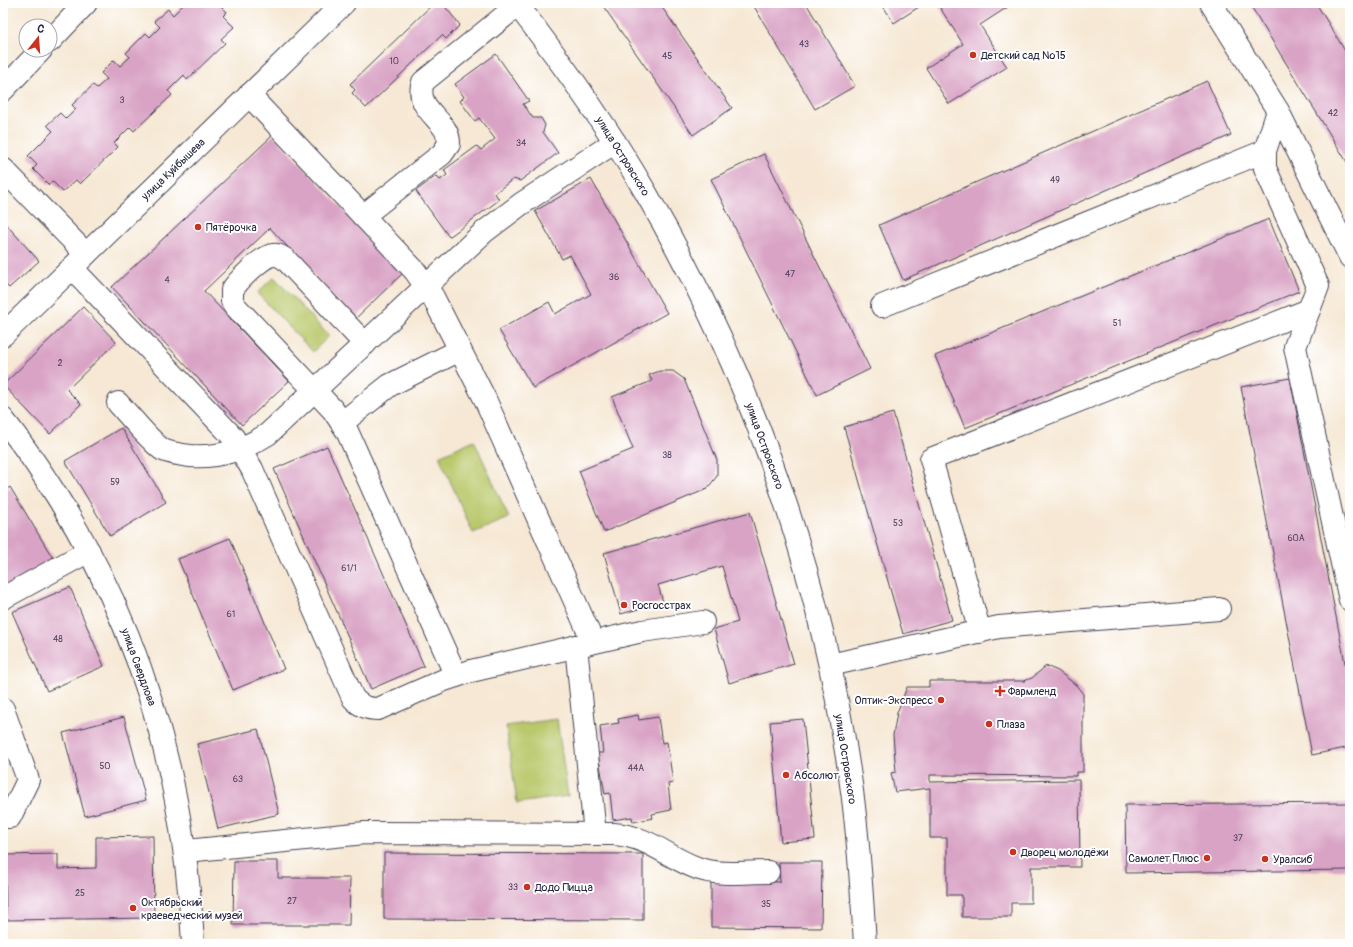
<svg xmlns="http://www.w3.org/2000/svg" width="1353" height="947" viewBox="0 0 1353 947" font-family="Pangolin,sans-serif">
  <rect width="100%" height="100%" fill="#fff"/>
  <filter id="ink" filterUnits="userSpaceOnUse"><feTurbulence type="fractalNoise" baseFrequency=".025" numOctaves="2"/><feDisplacementMap in="SourceGraphic" scale="8" xChannelSelector="R" yChannelSelector="G"/><feConvolveMatrix kernelMatrix="1 2 1 2 8 2 1 2 1" color-interpolation-filters="sRGB"/></filter>
  <filter id="wash" filterUnits="userSpaceOnUse"><feTurbulence type="fractalNoise" baseFrequency=".012" numOctaves="4" result="noise"/><feDisplacementMap in="SourceGraphic" scale="16" xChannelSelector="R" yChannelSelector="G"/><feGaussianBlur stdDeviation="0.9" result="paint"/><feColorMatrix in="noise" values="0 0 0 0 0 0 0 0 0 0 0 0 0 0 0 0 0 1.4 0 .05"/><feComposite in="paint" operator="in"/></filter>
  <g filter="url(#wash)">
    <rect width="100%" height="100%" fill="#f6e8d4"/>
    <g fill="#b9c86b" stroke="#6e7553">
      <polygon points="274,277 329,336 313,352 257,293"/>
      <polygon points="474,440 509,518 473,533 439,456"/>
      <polygon points="557,719 568,796 517,803 506,726"/>
    </g>
    <g id="blocks">
      <g fill="#d9a3c5">
        <polygon points="185,3 218,3 227,12 223,16 234,27 221,39 225,43 187,80 184,75 168,91 172,95 134,131 130,127 114,143 118,147 80,184 76,180 63,192 52,181 49,185 33,169 37,165 28,156 53,131 47,125 60,113 66,119 76,109 72,105 93,85 97,88 107,79 101,73 114,60 120,66 130,57 126,53 146,33 150,37 160,27 154,21 168,9 173,15"/>
        <polygon points="434,3 442,3 460,25 446,39 442,35 366,108 352,93 355,90 350,84"/>
        <polygon points="601,3 659,3 732,108 693,135"/>
        <polygon points="752,3 806,3 855,86 815,109"/>
        <polygon points="881,3 925,3 894,23"/>
        <polygon points="937,3 1014,3 980,25 1007,67 949,104 926,68 963,44"/>
        <polygon points="1249,3 1316,3 1350,59 1350,167"/>
        <polygon points="496,54 529,101 523,104 533,118 541,118 545,125 543,132 558,153 520,181 513,179 495,193 499,200 449,237 416,191 436,176 440,180 447,175 444,170 477,146 481,150 495,139 479,118 475,121 460,101 464,97 455,84"/>
        <polygon points="1207,81 1231,135 903,280 879,225"/>
        <polygon points="273,135 403,273 355,319 270,228 204,291 289,381 242,425 112,287"/>
        <polygon points="764,154 870,369 817,395 711,179"/>
        <polygon points="591,179 667,313 533,388 499,330 549,302 555,314 591,294 570,255 562,259 535,211"/>
        <polygon points="1269,219 1299,291 965,428 935,356"/>
        <polygon points="4,222 39,261 9,288 3,282 3,223"/>
        <polygon points="83,307 116,342 67,390 81,404 50,434 3,385"/>
        <polygon points="660,371 673,371 684,379 717,460 717,476 707,489 604,532 579,471 633,449 612,397 652,381 649,375"/>
        <polygon points="1290,378 1350,689 1350,747 1312,755 1241,387"/>
        <polygon points="893,413 952,620 903,634 844,427"/>
        <polygon points="121,428 166,502 110,536 65,461"/>
        <polygon points="327,446 424,666 371,689 274,469"/>
        <polygon points="10,487 54,560 3,590 3,492"/>
        <polygon points="750,512 794,664 729,683 714,629 738,622 722,566 658,585 663,602 621,614 604,553"/>
        <polygon points="230,538 284,669 233,690 178,559"/>
        <polygon points="70,587 104,666 47,691 12,612"/>
        <polygon points="1046,666 1058,671 1076,685 1083,694 1083,772 1076,772 1076,776 930,775 930,782 1079,780 1080,867 1031,867 1031,903 1011,903 1011,917 962,917 962,895 947,895 947,838 930,838 930,788 895,792 891,773 896,772 893,735 897,713 907,687 929,687 929,681 1024,681 1032,678"/>
        <polygon points="638,715 639,720 658,717 662,743 667,742 673,783 668,784 671,810 652,814 653,818 633,822 632,817 613,820 610,793 605,794 598,753 603,753 600,726 619,723 618,719"/>
        <polygon points="124,717 146,800 85,816 63,733"/>
        <polygon points="803,719 815,839 781,842 770,722"/>
        <polygon points="258,729 279,814 218,829 197,744"/>
        <polygon points="1350,803 1350,870 1126,873 1125,805"/>
        <polygon points="153,836 154,918 6,920 5,855 58,854 58,869 96,868 96,837"/>
        <polygon points="384,853 643,854 643,920 384,919"/>
        <polygon points="234,861 278,861 278,878 350,878 349,925 233,925"/>
        <polygon points="779,862 822,862 821,928 711,927 711,881 780,882"/>
      </g>
    </g>
  </g>
  <g filter="url(#ink)">
    <use href="#blocks" fill-opacity="0" stroke="#424052" stroke-width="1"/>
    <g fill="none" stroke-linecap="round" stroke-linejoin="round">
      <defs>
        <g id="minor">
          <path d="M516 3C563 64 608 127 646 193 753 378 823 580 852 791 859 842 862 893 865 944"/>
          <polyline points="1211,3 1278,111 1265,151 1265,168 1318,286 1295,347 1350,600"/>
          <polyline points="50,41 86,3"/>
          <polyline points="3,90 41,50"/>
          <polyline points="249,95 415,271 433,297 485,399 593,642"/>
          <polyline points="1278,111 1350,257"/>
          <polyline points="3,169 86,254"/>
          <path d="M363 216 442 154 449 144C450 119 413 111 423 82L518 5"/>
          <path d="M72 268 233 437 252 469 353 698C360 706 367 709 378 709L444 680 471 671 642 631 703 622"/>
          <polyline points="882,306 1265,151"/>
          <polyline points="3,335 344,3"/>
          <path d="M365 344 285 259C281 257 278 254 273 255 262 256 238 281 232 290V301L235 306 333 410 347 431 456 676"/>
          <path d="M118 403C127 413 154 445 163 450 170 453 182 455 190 456 219 458 243 450 268 434L484 232 521 204 615 142"/>
          <path d="M3 419C23 444 41 471 58 498 144 635 185 784 193 944"/>
          <polyline points="343,422 390,385 460,350"/>
          <polyline points="3,598 89,551"/>
          <polyline points="980,632 931,459 1309,310"/>
          <polyline points="576,646 595,834"/>
          <polyline points="830,665 999,627 1219,609"/>
          <polyline points="3,709 28,780 10,817 3,817"/>
          <path d="M186 851 365 833 614 834C650 837 665 856 697 868 718 876 745 872 768 872"/>
        </g>
      </defs>
      <use href="#minor" stroke="#424052" stroke-width="24"/>
      <use href="#minor" stroke="#fff" stroke-width="22"/>
    </g>
  </g>
  <g fill="#c8321e" stroke="#fff" stroke-width="1.5">
    <circle cx="973" cy="55" r="4"/>
    <circle cx="198" cy="227" r="4"/>
    <circle cx="624" cy="605" r="4"/>
    <path d="M998 685h4v4h4v4h-4v4h-4v-4h-4v-4h4z"/>
    <circle cx="941" cy="700" r="4"/>
    <circle cx="989" cy="724" r="4"/>
    <circle cx="786" cy="775" r="4"/>
    <circle cx="1013" cy="852" r="4"/>
    <circle cx="1207" cy="858" r="4"/>
    <circle cx="1265" cy="859" r="4"/>
    <circle cx="527" cy="887" r="4"/>
    <circle cx="133" cy="908" r="4"/>
  </g>
  <g text-anchor="middle" stroke-width="4" stroke-linejoin="round" paint-order="stroke">
    <g font-size="9" fill="#50425e">
      <text x="804" y="47">43</text>
      <text x="667" y="59">45</text>
      <text x="394" y="64">10</text>
      <text x="122" y="103">3</text>
      <text x="1333" y="116">42</text>
      <text x="521" y="146">34</text>
      <text x="1055" y="183">49</text>
      <text x="790" y="277">47</text>
      <text x="614" y="280">36</text>
      <text x="167" y="283">4</text>
      <text x="1117" y="326">51</text>
      <text x="60" y="366">2</text>
      <text x="667" y="458">38</text>
      <text x="115" y="485">59</text>
      <text x="898" y="526">53</text>
      <text x="1296" y="541">60А</text>
      <text x="349" y="571">61/1</text>
      <text x="231" y="617">61</text>
      <text x="58" y="642">48</text>
      <text x="105" y="769">50</text>
      <text x="636" y="771">44А</text>
      <text x="238" y="782">63</text>
      <text x="1238" y="841">37</text>
      <text x="513" y="890">33</text>
      <text x="80" y="896">25</text>
      <text x="292" y="904">27</text>
      <text x="766" y="907">35</text>
    </g>
    <g font-size="11" fill="#22223b" stroke="#fff" text-anchor="start">
      <text x="981" y="59">Детский сад №15</text>
      <text x="206" y="231">Пятёрочка</text>
      <text x="632" y="609">Росгосстрах</text>
      <text x="1008" y="695">Фармленд</text>
      <text x="933" y="704" text-anchor="end">Оптик-Экспресс</text>
      <text x="997" y="728">Плаза</text>
      <text x="794" y="779">Абсолют</text>
      <text x="1021" y="856">Дворец молодёжи</text>
      <text x="1199" y="862" text-anchor="end">Самолет Плюс</text>
      <text x="1273" y="863">Уралсиб</text>
      <text x="535" y="891">Додо Пицца</text>
      <text x="141" y="906">Октябрьский<tspan x="141" dy="13">краеведческий музей</tspan></text>
    </g>
    <g font-size="11" fill="#22223b" stroke="#fff">
      <text transform="translate(623 156) rotate(58)" y="4">улица Островского</text>
      <text transform="translate(173 169) rotate(-44)" y="4">улица Куйбышева</text>
      <text transform="translate(765 446) rotate(70)" y="4">улица Островского</text>
      <text transform="translate(139 667) rotate(70)" y="4">улица Свердлова</text>
      <text transform="translate(846 759) rotate(81)" y="4">улица Островского</text>
    </g>
  </g>
  <rect width="1353" height="947" fill="none" stroke="#fff" stroke-width="16"/>
  <g transform="translate(38 38) rotate(17)"><circle r="19" fill="#ffffff" stroke="#a7a7b1"/>
  <path d="M0-3L7 15L0 10L-7 15Z" fill="#c8321e"/>
  <text y="-6" font-size="11" font-weight="bold" text-anchor="middle" fill="#22223b">С</text>
  </g>
</svg>
